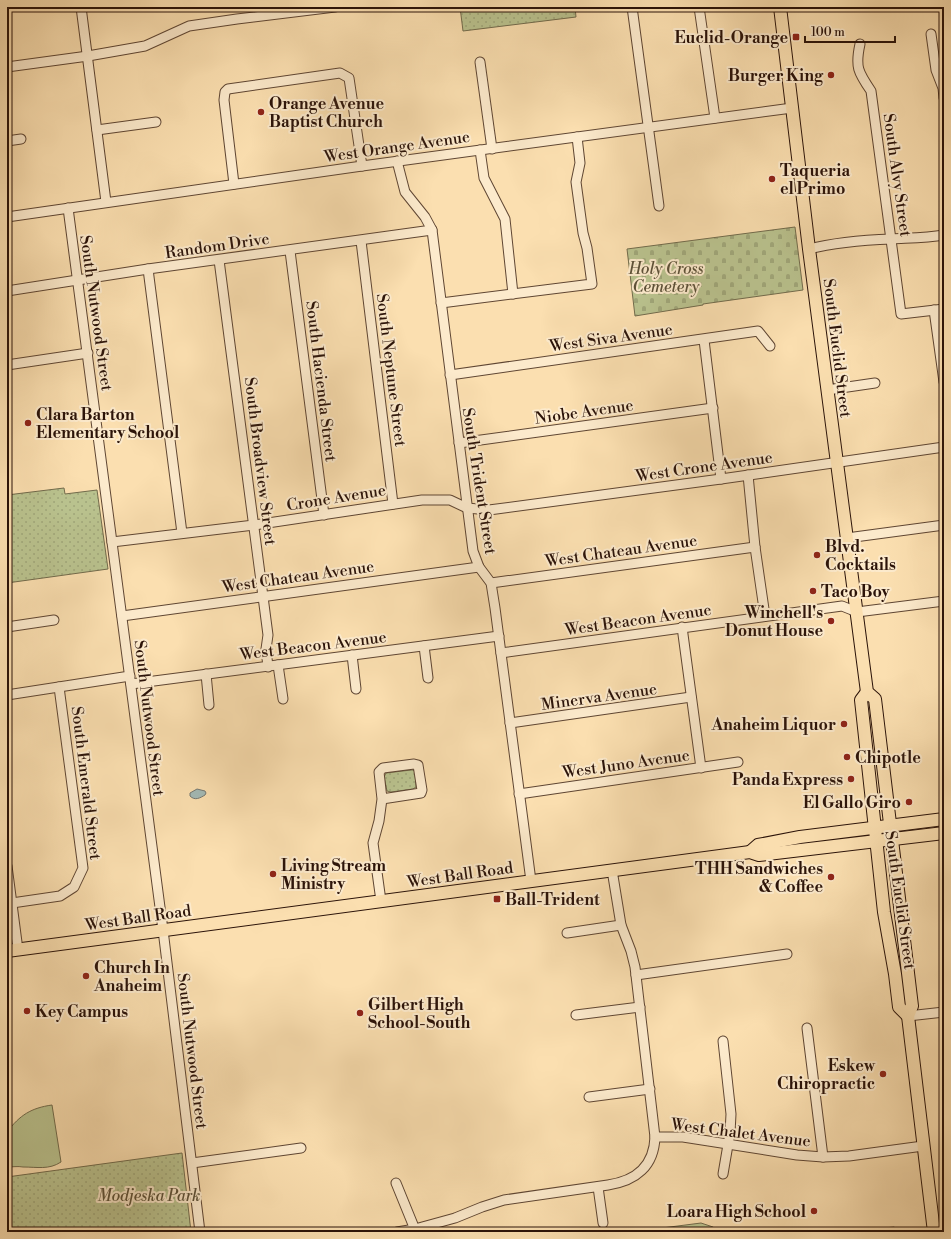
<svg xmlns="http://www.w3.org/2000/svg" width="951" height="1239" viewBox="0 0 951 1239" font-family="'Libre Bodoni',serif">
  <defs>
    <pattern id="cemetery-stones" width="16" height="16" patternUnits="userSpaceOnUse"><rect width="16" height="16" fill="#bac38f"/><path d="M2 7V4a2 2 0 0 1 4 0v3zM10 15v-3a2 2 0 0 1 4 0v3z" fill="#a0a77a"/></pattern>
    <pattern id="park-dots" width="8" height="8" patternUnits="userSpaceOnUse"><rect width="8" height="8" fill="#bac38f"/><path d="M2 2h.1M6 6h.1" fill="none" stroke="#a0a77a" stroke-width="1.8" stroke-linecap="round"/></pattern>
  </defs>
  <rect width="100%" height="100%" fill="#fbdfb0"/>
  <filter id="stains"><feTurbulence type="fractalNoise" baseFrequency=".005" numOctaves="4"/><feColorMatrix values="0 0 0 0 .2 0 0 0 0 .09 0 0 0 0 .02 0 0 0 .5 -.17"/></filter>
  <radialGradient id="worn" r=".72"><stop offset=".6" stop-color="#630" stop-opacity="0"/><stop offset="1" stop-color="#630" stop-opacity=".3"/></radialGradient>
  <g fill="#bac38f" stroke="#726b4c">
    <path d="M52 1105 61 1162C49 1170 37 1167 23 1167 18 1166 12 1167 7 1167V1132C20 1115 31 1108 52 1105Z"/>
    <polygon points="701,1223 713,1227 719,1232 631,1232"/>
    <polygon points="894,1227 901,1232 845,1232"/>
  </g>
  <polygon fill="url(#cemetery-stones)" stroke="#726b4c" points="795,227 803,290 703,304 703,305 635,316 627,249"/>
  <g fill="url(#park-dots)" stroke="#726b4c">
    <polygon points="460,7 575,7 576,17 463,31"/>
    <polygon points="64,488 65,494 97,490 108,569 7,583 7,495"/>
    <polygon points="411,770 413,770 415,772 416,787 413,789 391,792 387,791 384,777 386,773"/>
    <polygon points="182,1153 191,1232 7,1232 7,1177"/>
  </g>
  <path fill="#a3bab6" stroke="#737771" d="M197 789 205 791 206 793 205 795C200 798 195 801 190 796V793Z"/>
  <g fill="none" stroke-linecap="round" stroke-linejoin="round">
    <defs>
      <g id="minor">
        <polyline points="81,7 106,202"/>
        <polyline points="632,7 659,206"/>
        <polyline points="699,7 715,118"/>
        <polyline points="931,34 936,70 943,88 944,98"/>
        <path d="M860 44C855 67 858 72 871 91L901 314 944 309"/>
        <polyline points="480,62 492,149"/>
        <polyline points="7,67 88,56 145,46 189,26 237,19 335,7"/>
        <polyline points="97,130 156,122"/>
        <polyline points="7,141 21,139"/>
        <polyline points="480,150 484,178 505,219 513,294"/>
        <polyline points="397,161 405,192 425,217 432,230 473,551 479,567 491,583 495,608 531,881"/>
        <polyline points="234,184 224,100 225,92 228,89 340,73 349,78 362,166"/>
        <polyline points="68,208 163,930 200,1232"/>
        <polyline points="7,217 362,166 792,108"/>
        <polyline points="361,241 393,504"/>
        <path d="M809 249C836 242 865 240 892 239 909 238 926 238 944 235"/>
        <polyline points="290,251 324,515"/>
        <polyline points="219,260 268,635 266,649 268,667"/>
        <polyline points="148,269 182,533"/>
        <polyline points="7,291 148,269 432,230"/>
        <polyline points="441,303 592,284 587,248 583,233 576,182 580,163 577,137"/>
        <polyline points="934,310 944,382"/>
        <polyline points="704,340 721,479"/>
        <polyline points="7,365 88,353"/>
        <polyline points="450,375 758,331 770,346"/>
        <polyline points="827,390 875,383"/>
        <polyline points="459,443 713,408"/>
        <polyline points="748,475 755,547 765,616"/>
        <polyline points="847,538 944,525"/>
        <polyline points="112,542 254,525 422,500 450,500 467,508 489,510 721,479 944,447"/>
        <polyline points="491,583 755,547"/>
        <polyline points="122,616 479,567"/>
        <polyline points="7,627 54,620"/>
        <polyline points="682,627 701,768"/>
        <polyline points="424,646 428,678"/>
        <polyline points="501,653 842,606 857,612 944,601"/>
        <polyline points="352,655 356,689"/>
        <polyline points="278,665 283,699"/>
        <polyline points="206,674 209,705"/>
        <polyline points="131,684 499,636"/>
        <polyline points="7,695 130,676"/>
        <polyline points="510,723 691,697"/>
        <polyline points="519,794 738,762"/>
        <polyline points="7,866 18,950"/>
        <polyline points="612,870 621,925 631,951 635,967 655,1137"/>
        <polyline points="381,901 373,843 379,821 382,799 379,772 383,768 414,764 418,765 422,790 421,793 382,799"/>
        <polyline points="12,903 60,896 74,887 83,868 59,687"/>
        <polyline points="567,933 621,925"/>
        <polyline points="636,975 787,954"/>
        <polyline points="576,1015 640,1007"/>
        <polyline points="908,1016 944,1012"/>
        <polyline points="807,1028 823,1157"/>
        <polyline points="589,1097 650,1089"/>
        <polyline points="192,1163 301,1148"/>
        <polyline points="723,1174 730,1133 731,1114 723,1041"/>
        <polyline points="396,1183 416,1232"/>
        <polyline points="598,1187 603,1223"/>
        <path d="M397 1232 415 1229 455 1218 482 1207 504 1200 608 1185C636 1181 654 1166 655 1137H683L797 1155 823 1157 849 1156 923 1146"/>
      </g>
      <g id="major">
        <polyline points="780,7 809,249 867,692 875,699 912,1006 908,1016 934,1232"/>
        <polyline points="867,692 861,700 884,912 895,974 899,1007 908,1016"/>
        <polyline points="750,852 758,845 800,837 944,819"/>
        <polyline points="7,951 750,852 759,855 944,833"/>
      </g>
    </defs>
    <use href="#minor" stroke="#5f4633" stroke-width="11"/>
    <use href="#major" stroke="#2b1309" stroke-width="14"/>
    <use href="#minor" stroke="#fceacc" stroke-width="9"/>
    <use href="#major" stroke="#fbdfb0" stroke-width="12"/>
  </g>
  <g fill="#8f2418" stroke="#fceacc" stroke-width="1.5">
    <rect x="792" y="33" width="8" height="8" rx="2"/>
    <circle cx="831" cy="75" r="4"/>
    <circle cx="261" cy="112" r="4"/>
    <circle cx="772" cy="179" r="4"/>
    <circle cx="28" cy="423" r="4"/>
    <circle cx="817" cy="555" r="4"/>
    <circle cx="813" cy="591" r="4"/>
    <circle cx="831" cy="621" r="4"/>
    <circle cx="844" cy="724" r="4"/>
    <circle cx="847" cy="757" r="4"/>
    <circle cx="851" cy="779" r="4"/>
    <circle cx="909" cy="802" r="4"/>
    <circle cx="273" cy="874" r="4"/>
    <circle cx="831" cy="877" r="4"/>
    <rect x="493" y="895" width="8" height="8" rx="2"/>
    <circle cx="86" cy="976" r="4"/>
    <circle cx="27" cy="1011" r="4"/>
    <circle cx="360" cy="1013" r="4"/>
    <circle cx="883" cy="1074" r="4"/>
    <circle cx="814" cy="1211" r="4"/>
  </g>
  <g text-anchor="middle" stroke-width="4" stroke-linejoin="round" paint-order="stroke">
    <g font-size="16" font-weight="bold" fill="#2b1309" stroke="#fceacc" text-anchor="start">
      <text x="788" y="43" text-anchor="end">Euclid-Orange</text>
      <text x="823" y="81" text-anchor="end">Burger King</text>
      <text x="269" y="109">Orange Avenue<tspan x="269" dy="18">Baptist Church</tspan></text>
      <text x="780" y="176">Taqueria<tspan x="780" dy="18">el Primo</tspan></text>
      <text x="36" y="420">Clara Barton<tspan x="36" dy="18">Elementary School</tspan></text>
      <text x="825" y="552">Blvd.<tspan x="825" dy="18">Cocktails</tspan></text>
      <text x="821" y="597">Taco Boy</text>
      <text x="823" y="618" text-anchor="end">Winchell's<tspan x="823" dy="18">Donut House</tspan></text>
      <text x="836" y="730" text-anchor="end">Anaheim Liquor</text>
      <text x="855" y="763">Chipotle</text>
      <text x="843" y="785" text-anchor="end">Panda Express</text>
      <text x="901" y="808" text-anchor="end">El Gallo Giro</text>
      <text x="281" y="871">Living Stream<tspan x="281" dy="18">Ministry</tspan></text>
      <text x="823" y="874" text-anchor="end">THH Sandwiches<tspan x="823" dy="18">&amp; Coffee</tspan></text>
      <text x="505" y="905">Ball-Trident</text>
      <text x="94" y="973">Church In<tspan x="94" dy="18">Anaheim</tspan></text>
      <text x="368" y="1010">Gilbert High<tspan x="368" dy="18">School-South</tspan></text>
      <text x="35" y="1017">Key Campus</text>
      <text x="875" y="1071" text-anchor="end">Eskew<tspan x="875" dy="18">Chiropractic</tspan></text>
      <text x="806" y="1217" text-anchor="end">Loara High School</text>
    </g>
    <g font-size="16" fill="#2b1309" stroke="#fceacc">
      <text transform="translate(397 146) rotate(-8)" y="6">West Orange Avenue</text>
      <text transform="translate(898 175) rotate(82)" y="6">South Alvy Street</text>
      <text transform="translate(217 245) rotate(-8)" y="6">Random Drive</text>
      <text transform="translate(97 313) rotate(82)" y="6">South Nutwood Street</text>
      <text transform="translate(611 337) rotate(-8)" y="6">West Siva Avenue</text>
      <text transform="translate(838 348) rotate(83)" y="6">South Euclid Street</text>
      <text transform="translate(392 370) rotate(83)" y="6">South Neptune Street</text>
      <text transform="translate(322 381) rotate(83)" y="6">South Hacienda Street</text>
      <text transform="translate(584 411) rotate(-8)" y="6">Niobe Avenue</text>
      <text transform="translate(261 461) rotate(83)" y="6">South Broadview Street</text>
      <text transform="translate(704 466) rotate(-8)" y="6">West Crone Avenue</text>
      <text transform="translate(480 481) rotate(81)" y="6">South Trident Street</text>
      <text transform="translate(336 497) rotate(-9)" y="6">Crone Avenue</text>
      <text transform="translate(621 550) rotate(-8)" y="6">West Chateau Avenue</text>
      <text transform="translate(298 576) rotate(-8)" y="6">West Chateau Avenue</text>
      <text transform="translate(638 619) rotate(-8)" y="6">West Beacon Avenue</text>
      <text transform="translate(313 645) rotate(-7)" y="6">West Beacon Avenue</text>
      <text transform="translate(599 696) rotate(-8)" y="6">Minerva Avenue</text>
      <text transform="translate(150 718) rotate(83)" y="6">South Nutwood Street</text>
      <text transform="translate(626 763) rotate(-8)" y="6">West Juno Avenue</text>
      <text transform="translate(87 783) rotate(83)" y="6">South Emerald Street</text>
      <text transform="translate(460 874) rotate(-8)" y="6">West Ball Road</text>
      <text transform="translate(901 900) rotate(82)" y="6">South Euclid Street</text>
      <text transform="translate(138 917) rotate(-8)" y="6">West Ball Road</text>
      <text transform="translate(193 1051) rotate(83)" y="6">South Nutwood Street</text>
      <text transform="translate(741 1132) rotate(7)" y="6">West Chalet Avenue</text>
    </g>
    <g font-size="16" font-style="italic" fill="#5d5138" stroke="#fceacc">
      <text x="666" y="274">Holy Cross<tspan x="666" dy="18">Cemetery</tspan></text>
      <text x="149" y="1201">Modjeska Park</text>
    </g>
  </g>
  <rect width="951" height="1239" fill="none" stroke="#fbdfb0" stroke-width="24"/>
  <rect x="8" y="8" width="935" height="1223" fill="none" stroke="#2b1309" stroke-width="2"/>
  <rect x="12" y="12" width="927" height="1215" fill="none" stroke="#2b1309"/>
  <path d="M805 36v6h90v-6" fill="none" stroke="#2b1309" stroke-width="2"/>
  <text x="811" y="36" font-size="12" fill="#2b1309" stroke="#fceacc" stroke-width="3" paint-order="stroke">100 m</text>
  <rect width="100%" height="100%" filter="url(#stains)"/>
  <rect width="100%" height="100%" fill="url(#worn)"/>
</svg>
